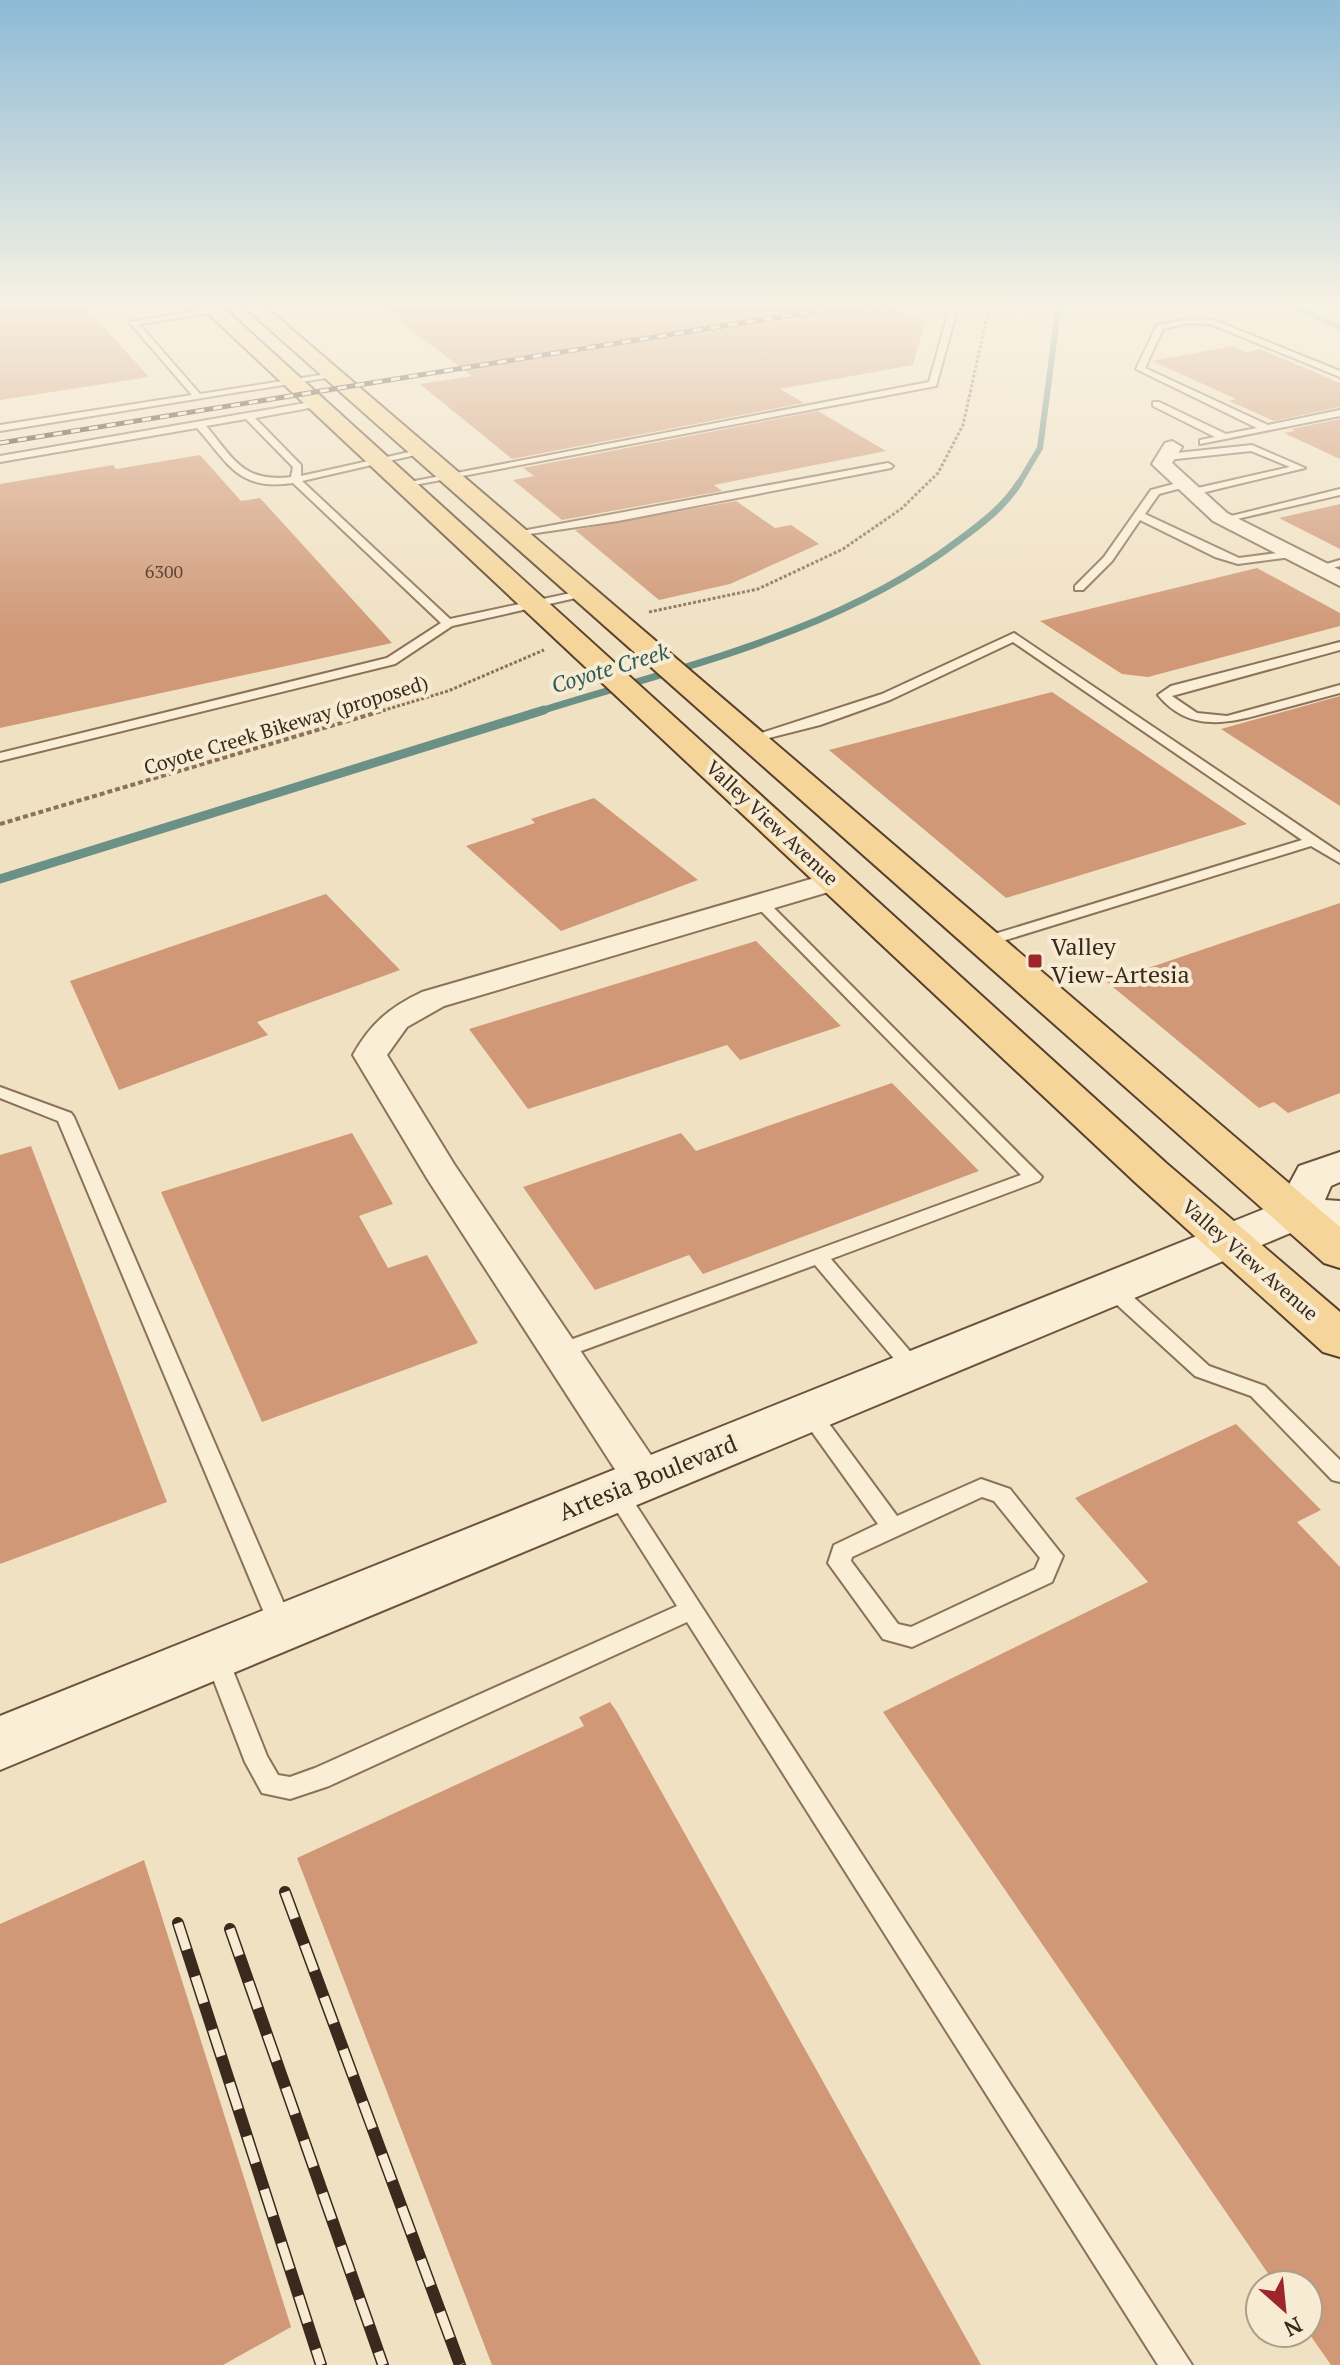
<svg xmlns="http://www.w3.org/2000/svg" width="1340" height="2365" viewBox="0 0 1340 2365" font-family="'PT Serif',serif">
  <rect width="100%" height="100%" fill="#f0e1c3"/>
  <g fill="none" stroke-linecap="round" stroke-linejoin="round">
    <g stroke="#6b9187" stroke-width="6">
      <polyline points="1284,303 1340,327"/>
      <polyline points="1018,485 1040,448 1059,303"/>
    </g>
    <path stroke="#6b9187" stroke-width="7" d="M537 712C680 667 837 633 958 541 980 525 1005 506 1019 483"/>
    <polyline stroke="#6b9187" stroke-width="9" points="0,879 544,710"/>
  </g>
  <g fill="#d09877">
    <polygon points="0,303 82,303 149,377 0,400"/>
    <polygon points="375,303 885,303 925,322 913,365 780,389 804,403 512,459 420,384 472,376"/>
    <polygon points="1233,346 1246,352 1260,349 1340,383 1340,407 1274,421 1229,401 1236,399 1152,361"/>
    <polygon points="818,411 886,451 714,485 722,491 562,520 513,480 534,476 523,468"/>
    <polygon points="1340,419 1340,459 1284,433 1295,431 1291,429"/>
    <polygon points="200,455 241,501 260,498 392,643 0,728 0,484 113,465 116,469"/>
    <polygon points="736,501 775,528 791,525 819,544 730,584 659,600 575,530"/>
    <polygon points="1340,504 1340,549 1279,518"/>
    <polygon points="1257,568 1340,613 1340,626 1148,677 1122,674 1040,621"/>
    <polygon points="1052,692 1247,824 1006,898 829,750"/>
    <polygon points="1340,696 1340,806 1221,729 1322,701"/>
    <polygon points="594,798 698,880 561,931 466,846 535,823 531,819"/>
    <polygon points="326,894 400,970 257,1022 268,1035 119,1090 70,981"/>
    <polygon points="1340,903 1340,1093 1288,1113 1274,1102 1259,1108 1107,982"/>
    <polygon points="756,941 841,1026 740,1060 727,1045 528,1109 469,1029"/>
    <polygon points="892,1083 979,1171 703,1274 689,1255 595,1290 523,1187 681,1133 696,1151"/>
    <polygon points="352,1133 393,1204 359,1216 388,1268 427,1255 478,1343 262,1422 161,1192"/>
    <polygon points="31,1146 167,1502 0,1564 0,1155"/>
    <polygon points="1236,1424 1321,1510 1297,1522 1340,1567 1340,2365 1331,2365 1308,2332 1308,2285 1276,2285 883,1712 1148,1582 1075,1498"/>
    <polygon points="610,1702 617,1712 981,2365 492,2365 297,1858 584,1726 579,1717"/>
    <polygon points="144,1860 291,2327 223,2365 0,2365 0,1924"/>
  </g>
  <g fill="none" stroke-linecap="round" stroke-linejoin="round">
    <defs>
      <g id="service">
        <polygon points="215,308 218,312 139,324 200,394 334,373 338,376 0,431 0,425 192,395 129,322"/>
        <polygon points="953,308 957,310 936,386 404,487 399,484 929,382 949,310"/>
        <polygon points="1189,319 1214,320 1340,371 1340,377 1210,324 1189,323 1163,329 1145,368 1268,425 1340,410 1340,416 1200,444 1200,440 1215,437 1153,406 1153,402 1159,402 1226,434 1257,428 1136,369 1157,325"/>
        <path d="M317 401 320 406 255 418 301 465V476L423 449 428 452 302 481 450 619 585 590 591 593 589 595 452 626 395 664 0 761V753L387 658 441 623 293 483C238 491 229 464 197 428L0 462V456ZM246 419 293 467 291 477C243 483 234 459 206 426Z"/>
        <polygon points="1252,445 1305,468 1193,495 1188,492 1189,490 1290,467 1251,451 1167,460 1162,457 1167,454"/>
        <polygon points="888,463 893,466 891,468 618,521 516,536 511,533"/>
        <polygon points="1185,481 1189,482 1189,486 1159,494 1145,514 1239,558 1292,551 1297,554 1292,557 1238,564 1215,557 1140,520 1112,561 1083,590 1075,590 1075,586 1104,557 1151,490"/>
        <polygon points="1340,489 1340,495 1224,522 1219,519"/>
        <polygon points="1340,560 1340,566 1319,571 1313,568"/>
        <polygon points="1014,633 1340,853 1340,863 1311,846 983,947 975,942 978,939 1302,840 1013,642 890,700 820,725 749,743 743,739 882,694"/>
        <path d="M1340 642V650L1172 696 1197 713 1227 716 1340 685V693C1318 699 1295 705 1273 711 1230 723 1190 734 1158 695L1171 686Z"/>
        <polygon points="761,899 766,900 1042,1177 1039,1181 831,1259 921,1364 924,1369 921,1374 907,1374 815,1265 565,1357 551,1357 548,1352 551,1347 1021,1175 756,906 754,903"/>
        <polygon points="0,1087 71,1113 74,1117 294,1627 290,1634 282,1637 274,1634 270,1627 58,1121 0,1098"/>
        <polygon points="1111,1281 1118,1283 1209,1366 1265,1386 1340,1460 1340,1482 1332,1480 1251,1396 1195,1376 1104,1293 1101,1288 1104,1283"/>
        <path d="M809 1404 816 1406 897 1516 981 1479 1010 1489 1063 1556 1052 1582 912 1647 883 1639 828 1563 834 1545 878 1524 802 1418 799 1412 802 1406ZM982 1497 994 1501 1040 1558 1035 1569 911 1627 898 1624 851 1561 852 1557Z"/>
        <polygon points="615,1482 623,1485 1192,2365 1158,2365 687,1622 329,1786 290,1799 262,1793 245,1762 204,1655 208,1648 216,1645 224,1648 267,1756 278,1775 290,1777 315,1768 677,1606 604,1491 607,1485"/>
      </g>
      <g id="minor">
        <polygon points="1172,441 1182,447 1172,463 1227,513 1340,570 1340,586 1213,521 1152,464 1165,443"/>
        <path d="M835 872 845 875 850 881 845 887 444 1006 407 1027 387 1055 454 1164 659 1467 665 1479 659 1491 644 1496 629 1491 428 1180 353 1055C370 1024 390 1007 422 992Z"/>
      </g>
      <polygon id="secondary" points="1340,1152 1340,1182 1331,1186 1325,1200 1340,1201 1340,1231 1300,1229 0,1770 0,1716 1279,1203 1299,1166"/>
      <g id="primary">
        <polygon points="197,303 218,303 1166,1163 1340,1312 1340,1357 1323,1352 1136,1183"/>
        <polygon points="240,303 261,303 1340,1227 1340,1268 1324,1263"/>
      </g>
    </defs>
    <use href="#service" stroke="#8b7259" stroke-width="4"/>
    <use href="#minor" stroke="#8b7259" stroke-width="4"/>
    <use href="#secondary" stroke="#6d533c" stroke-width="4"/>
    <use href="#primary" stroke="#59402d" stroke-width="4"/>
    <g stroke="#8b7259" stroke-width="3" stroke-dasharray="3 2" stroke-linecap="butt">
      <polyline points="649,612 758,589 843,549 901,509 938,473 963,425 990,303"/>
      <polyline points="378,712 448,691 544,650"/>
    </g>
    <polyline stroke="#8b7259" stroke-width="4" stroke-dasharray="5 3" stroke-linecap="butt" points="0,824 385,710"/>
    <use href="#service" fill="#faeed7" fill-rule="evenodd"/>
    <use href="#minor" fill="#faeed7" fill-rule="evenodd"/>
    <use href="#secondary" fill="#faeed7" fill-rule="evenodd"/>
    <use href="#primary" fill="#f5d599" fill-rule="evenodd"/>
    <defs>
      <g id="rail-far1">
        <polyline points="855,310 886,303"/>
        <polyline points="0,443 865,303"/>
      </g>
      <g id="rail">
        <polyline points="285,1892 460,2365"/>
        <polyline points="178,1923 321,2365"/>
        <polyline points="230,1929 383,2365"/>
      </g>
    </defs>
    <use href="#rail-far1" stroke="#3a2a1d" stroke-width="5"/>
    <use href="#rail" stroke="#3a2a1d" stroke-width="12"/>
    <use href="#rail-far1" stroke="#f7ebd3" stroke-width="3" stroke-dasharray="9" stroke-linecap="butt"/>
    <use href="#rail" stroke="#f7ebd3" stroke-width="9" stroke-dasharray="28" stroke-linecap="butt"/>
  </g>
  <linearGradient id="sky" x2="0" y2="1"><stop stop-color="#8dbad5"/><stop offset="0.48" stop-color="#f8f2e4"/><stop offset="1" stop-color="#f8f2e4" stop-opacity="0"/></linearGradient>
  <rect width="1340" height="634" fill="url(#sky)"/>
  <rect fill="#9d262b" stroke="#f7ebd3" stroke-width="3" x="1027" y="953" width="16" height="16" rx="4"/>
  <g text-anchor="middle" stroke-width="8" stroke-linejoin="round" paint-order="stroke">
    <g font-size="18" fill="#604634">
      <text x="164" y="578">6300</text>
    </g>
    <g font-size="20" fill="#3a2a1d" stroke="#f7ebd3">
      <text transform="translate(286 725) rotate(-17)" y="7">Coyote Creek Bikeway (proposed)</text>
      <text transform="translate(772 823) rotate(43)" y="7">Valley View Avenue</text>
      <text transform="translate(1250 1260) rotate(41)" y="7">Valley View Avenue</text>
    </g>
    <g font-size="22" font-style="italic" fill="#2c5b56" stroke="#f7ebd3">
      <text transform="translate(610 668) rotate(-17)" y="8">Coyote Creek</text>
    </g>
    <g font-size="24" fill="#3a2a1d" stroke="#f7ebd3" text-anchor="start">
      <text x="1051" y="955">Valley<tspan x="1051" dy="28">View-Artesia</tspan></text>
    </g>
    <g font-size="24" fill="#3a2a1d" stroke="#f7ebd3">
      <text transform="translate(648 1478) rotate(-22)" y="8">Artesia Boulevard</text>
    </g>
  </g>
  <g transform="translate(1284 2309) rotate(153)"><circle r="38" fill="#f7ebd3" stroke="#ab9e8a" stroke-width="2"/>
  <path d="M0-6L14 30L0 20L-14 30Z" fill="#9d262b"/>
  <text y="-12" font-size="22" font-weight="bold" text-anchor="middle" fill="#3a2a1d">N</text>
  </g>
</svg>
